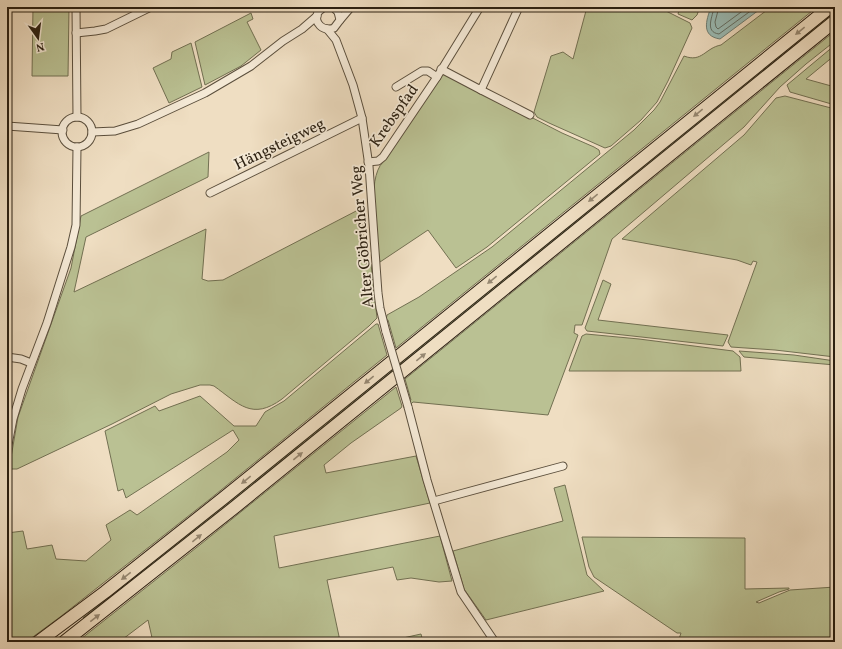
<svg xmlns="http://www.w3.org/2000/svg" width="842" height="649" viewBox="0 0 842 649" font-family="Vollkorn,serif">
  <rect width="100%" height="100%" fill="#efdec2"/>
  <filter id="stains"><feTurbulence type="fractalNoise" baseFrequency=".005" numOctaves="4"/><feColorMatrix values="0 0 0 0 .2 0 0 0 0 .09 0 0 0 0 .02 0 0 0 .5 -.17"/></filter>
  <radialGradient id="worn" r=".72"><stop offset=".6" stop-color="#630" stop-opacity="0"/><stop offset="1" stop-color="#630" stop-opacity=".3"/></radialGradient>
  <g fill="#bac193" stroke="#727052">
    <polygon points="33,7 69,7 68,76 32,76"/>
    <polygon points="587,7 658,7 690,23 692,28 668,81 657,102 641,120 611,146 605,148 549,123 537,117 534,112 551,56 563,52 573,59"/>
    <polygon points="673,7 700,7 697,15 692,20 678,14 679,10"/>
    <path d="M771 7H817L396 348 388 320H386L387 315 419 297 492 247 634 130 654 110 660 102 684 56C702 63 705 48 721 45Z"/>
    <polygon points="835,11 835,14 244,492 137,577 83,618"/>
    <polygon points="251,13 253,19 247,22 261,50 241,66 205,85 195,42"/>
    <polygon points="835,31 835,41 806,64 780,87 744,127 612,239 582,325 575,325 574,333 578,335 548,415 413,402 410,405 409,401 411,400 405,379"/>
    <polygon points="191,43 202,87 169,103 153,68 171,59 172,52"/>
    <polygon points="835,45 835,55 806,79 835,87 835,105 790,92 787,85"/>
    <path d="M443 72 562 133 594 147 599 150 600 154 487 247 456 268 428 230 380 262C376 239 366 179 383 162L441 74Z"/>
    <polygon points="785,96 835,109 835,357 775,350 731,347 728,342 757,262 753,261 751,265 737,260 622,239 744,135 776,98"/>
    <path d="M209 152 208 177 86 237 74 292 206 229 202 279 208 281 223 280 360 209 367 265 371 264 377 318 369 326 282 399C252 421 239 404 214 386L210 385H200L171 394 112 424 17 469H9L18 417 71 268 81 216Z"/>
    <polygon points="603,280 611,284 598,320 728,335 723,346 587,331 585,328"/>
    <polygon points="376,324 378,324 387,355 210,499 60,617 26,642 7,642 7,533 23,531 27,549 52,545 56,559 86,561 111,540 106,525 130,510 137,515 227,452 239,440 233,430 126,498 123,489 118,491 105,431 155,406 159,411 200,396 234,426 256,426 265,412 284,401"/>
    <polygon points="586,334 639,339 733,351 740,357 741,371 569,371 582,336"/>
    <polygon points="739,351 794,355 835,361 835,365 744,357"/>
    <polygon points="396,387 402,406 401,408 351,443 324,465 326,473 416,456 430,503 274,536 279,568 440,536 452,581 439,582 411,578 397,580 393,567 327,580 340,641 337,642 153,642 148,620 119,642 77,642 201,544"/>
    <polygon points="565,485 587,575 604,591 486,620 464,589 453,551 563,521 554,488"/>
    <polygon points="582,537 745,538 745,589 789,588 789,589 779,592 756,602 759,603 790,590 835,587 835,642 678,642 681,633 677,633 594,577 589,567"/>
    <polygon points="421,634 423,642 385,642"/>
  </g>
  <path fill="#9abcb6" stroke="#6d7d74" d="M711 7H763L720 39C701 36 706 21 711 7Z"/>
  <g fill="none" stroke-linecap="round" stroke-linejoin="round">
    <g stroke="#626e64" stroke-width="1">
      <path d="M714 7C713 16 704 32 719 34L756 7"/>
      <polyline points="719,7 715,22 716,27 718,29 748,7"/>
    </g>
    <defs>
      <g id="street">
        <polyline points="76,7 77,117"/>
        <path d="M324 7 318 12C313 23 323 32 334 28L340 20 338 12 333 7"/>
        <polyline points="340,20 351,7"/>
        <polyline points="327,29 336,40 353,85 362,118 369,166 378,293 380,308 386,332"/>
        <polyline points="76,33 95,31 106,29 151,7"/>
        <polyline points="441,69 481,90 519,7"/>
        <polyline points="396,87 422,71 428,71 437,77"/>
        <polyline points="481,90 530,115"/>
        <circle cx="77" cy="132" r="15"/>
        <polyline points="7,126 63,130"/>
        <polyline points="92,132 115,131 138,124 205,93 251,66 283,41 302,29 317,16"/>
        <polyline points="368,162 378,161 383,157 437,77 480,7"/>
        <polyline points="210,193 362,118"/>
        <polyline points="7,357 21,359 31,363"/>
        <polyline points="408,407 427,480 461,592 495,642"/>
        <polyline points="7,450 13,419 22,389 47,323 71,247 76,225 77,147"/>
        <polyline points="434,501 563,466"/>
      </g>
      <g id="highway">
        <polyline points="38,642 105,592 221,500 830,7"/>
        <polyline points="64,642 235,507 835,21"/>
      </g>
    </defs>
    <use href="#street" stroke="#5b4f3d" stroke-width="9"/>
    <use href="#highway" stroke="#2a1f11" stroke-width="14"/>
    <use href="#street" stroke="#f5ead7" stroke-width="7"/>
    <use href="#highway" stroke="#efdec2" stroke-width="12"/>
    <defs>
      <polyline id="street-bridge" points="386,332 408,407"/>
    </defs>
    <use href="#street-bridge" stroke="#5b4f3d" stroke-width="9" stroke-linecap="butt"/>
    <use href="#street-bridge" stroke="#f5ead7" stroke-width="7"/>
  </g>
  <defs><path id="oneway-solid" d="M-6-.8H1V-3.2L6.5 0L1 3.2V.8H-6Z"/></defs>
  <g fill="#968872">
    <use href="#oneway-solid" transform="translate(800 31) rotate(141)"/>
    <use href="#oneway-solid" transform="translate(698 113) rotate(141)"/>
    <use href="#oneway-solid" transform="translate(593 198) rotate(141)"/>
    <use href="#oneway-solid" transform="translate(492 280) rotate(141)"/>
    <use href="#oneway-solid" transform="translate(421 357) rotate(-39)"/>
    <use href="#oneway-solid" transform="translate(369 380) rotate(141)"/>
    <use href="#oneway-solid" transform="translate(298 456) rotate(-39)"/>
    <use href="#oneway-solid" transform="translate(246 480) rotate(141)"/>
    <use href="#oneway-solid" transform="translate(197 538) rotate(-39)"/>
    <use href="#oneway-solid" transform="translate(126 576) rotate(142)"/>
    <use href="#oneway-solid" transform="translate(95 618) rotate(-38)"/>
  </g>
  <g text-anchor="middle" stroke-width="3.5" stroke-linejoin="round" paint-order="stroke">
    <g font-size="16" fill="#2a1f11" stroke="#f5ead7">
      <text transform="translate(393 115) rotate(-55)" y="6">Krebspfad</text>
      <text transform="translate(279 143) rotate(-26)" y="6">Hängsteigweg</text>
      <text transform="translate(361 237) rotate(-95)" y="6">Alter Göbricher Weg</text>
    </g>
  </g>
  <rect width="842" height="649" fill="none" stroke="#efdec2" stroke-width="24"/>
  <rect x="8" y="8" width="826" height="633" fill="none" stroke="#2a1f11" stroke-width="2"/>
  <rect x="12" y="12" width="818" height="625" fill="none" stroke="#2a1f11"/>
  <g transform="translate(38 38) rotate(166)" stroke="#f5ead7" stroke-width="3" paint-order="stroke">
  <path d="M0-3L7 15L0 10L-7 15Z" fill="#2a1f11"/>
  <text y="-6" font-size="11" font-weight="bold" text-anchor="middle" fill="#2a1f11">N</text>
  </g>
  <rect width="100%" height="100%" filter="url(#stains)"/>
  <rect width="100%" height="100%" fill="url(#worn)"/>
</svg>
